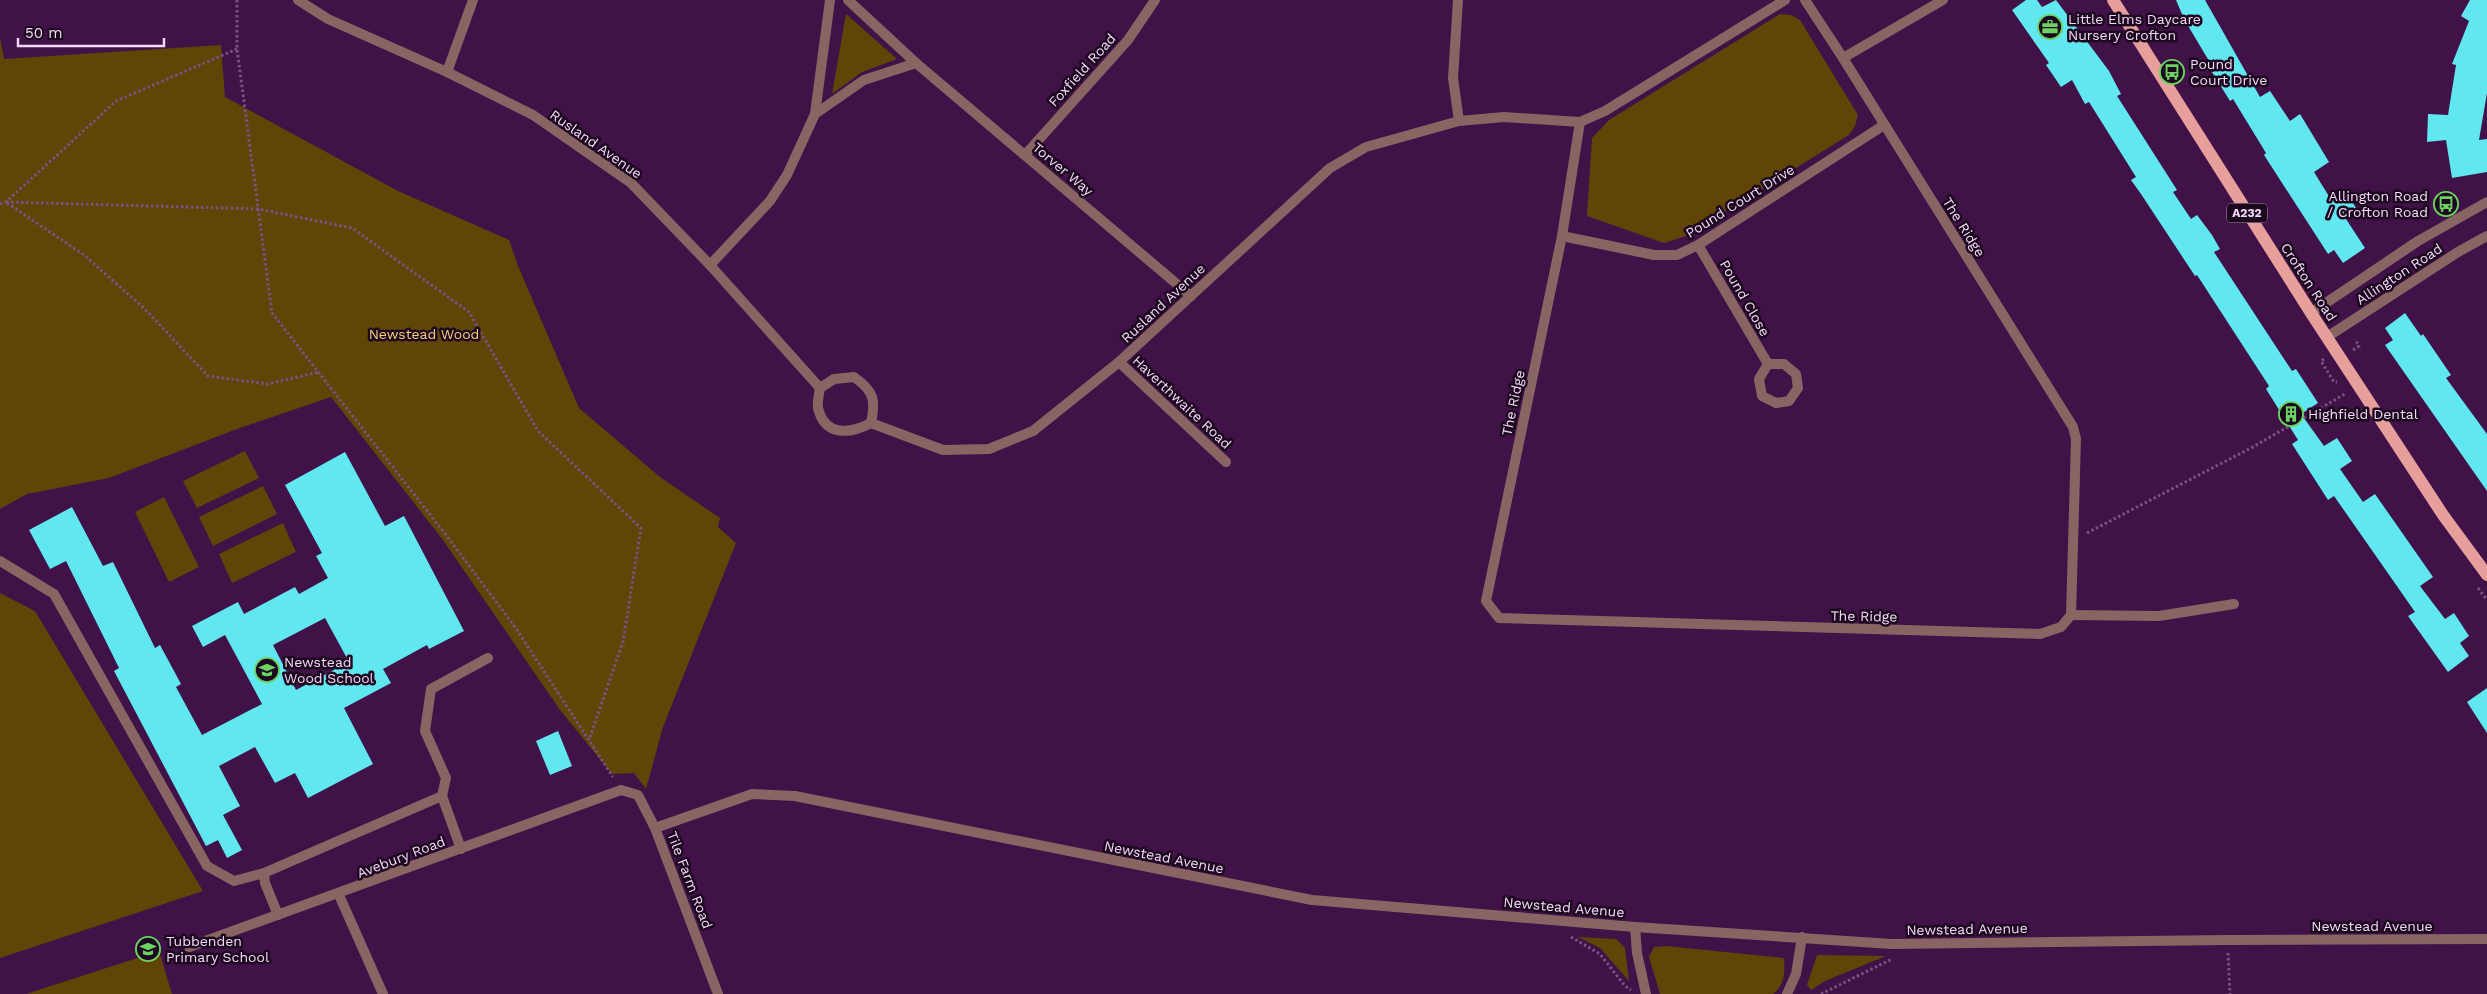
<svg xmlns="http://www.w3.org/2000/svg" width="2487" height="994" viewBox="0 0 2487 994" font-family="'Work Sans',sans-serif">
  <rect width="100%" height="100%" fill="#401247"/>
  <g fill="#604506">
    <polygon points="846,14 897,59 862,72 832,94"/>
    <polygon points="1780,14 1791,15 1800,20 1858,115 1855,126 1849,135 1686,236 1664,243 1587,216 1592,138 1609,120"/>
    <polygon points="0,37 4,59 221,45 225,97 398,191 509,240 518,266 579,408 660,477 720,518 718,527 736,543 663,727 646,789 634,773 612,774 560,710 443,540 331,397 237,429 109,478 27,494 0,509"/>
    <polygon points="245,451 259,478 197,508 183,481"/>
    <polygon points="263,486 277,514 213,546 199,517"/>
    <polygon points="164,497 199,567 169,582 135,512"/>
    <polygon points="283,523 296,552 232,583 219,554"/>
    <polygon points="0,593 35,611 203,891 0,958"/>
    <polygon points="1578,937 1616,939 1625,948 1629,981 1600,948"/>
    <path d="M1666 946 1784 958C1785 973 1785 984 1773 994H1660L1649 957 1654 947Z"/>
    <polygon points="159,951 172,994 26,994"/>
    <polygon points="1817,955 1886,956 1825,981 1811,990 1807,985"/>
  </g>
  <g fill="#60e7f0" fill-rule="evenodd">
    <polygon points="2026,0 2037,0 2042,7 2056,0 2109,71 2121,94 2117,96 2177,190 2173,192 2191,219 2197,215 2212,235 2220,249 2214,252 2292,371 2296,369 2318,403 2301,414 2324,446 2337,438 2352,461 2340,469 2363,502 2375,494 2433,577 2420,586 2445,619 2454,613 2469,636 2460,643 2469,656 2448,672 2408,616 2415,612 2334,496 2328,500 2292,444 2298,440 2266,389 2269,386 2197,275 2195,276 2141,194 2131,180 2136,177 2089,102 2085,104 2072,80 2061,87 2046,65 2049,63 2012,10"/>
    <polygon points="2176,0 2205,0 2260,97 2270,91 2290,121 2300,114 2329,162 2314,172 2330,198 2344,189 2356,208 2344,216 2365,248 2343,263 2334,250 2328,254 2264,155 2266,153 2233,99 2230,101 2212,72 2215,71 2184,19"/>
    <polygon points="2470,0 2487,0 2487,93 2479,140 2487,139 2487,172 2452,178 2446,140 2427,142 2428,114 2448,115 2456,65 2452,64 2469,21 2461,16"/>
    <polygon points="2405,313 2421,336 2423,334 2451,375 2446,378 2487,434 2487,491 2385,345 2393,340 2385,328"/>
    <path d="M345 452 385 526 404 516 464 631 429 649 427 645 383 669 391 683 344 708 373 764 308 798 295 773 275 783 255 747 219 766 240 806 223 815 242 850 227 858 218 840 206 846 114 671 119 668 66 561 50 569 29 530 72 507 103 566 113 562 155 648 160 645 181 684 176 687 202 735 262 704 225 635 203 647 192 626 238 602 244 614 295 587 299 594 328 578 316 556 322 553 285 485ZM325 618 349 662 296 690 273 645Z"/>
    <polygon points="2487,688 2487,733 2467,702"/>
    <polygon points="558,731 572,766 550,775 536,741"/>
  </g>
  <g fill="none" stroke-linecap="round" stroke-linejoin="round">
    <g stroke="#7a5180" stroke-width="3" stroke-dasharray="2.5 2.5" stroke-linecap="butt">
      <polyline points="237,0 237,49 272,313 446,535 515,627 613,777"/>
      <polyline points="6,202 258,209 352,228 469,312 538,431 641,528 623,642 589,740"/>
      <polyline points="7,203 84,255 145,309 208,376 268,384 319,372"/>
      <polyline points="0,204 6,202 116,101 237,49"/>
      <polyline points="2353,350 2359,346 2355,339"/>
      <polyline points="2324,359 2321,361 2334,382 2337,382"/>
      <polyline points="2087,533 2251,448 2345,394"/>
      <polyline points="2478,588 2487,600"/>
      <polyline points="1571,937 1600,954 1625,986 1631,990"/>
      <polyline points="2228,953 2230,994"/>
      <polyline points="1821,994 1892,959"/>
    </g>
    <g stroke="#886563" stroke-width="10">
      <polyline points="0,561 54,594 207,866 234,881 264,873 265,883 278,915"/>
      <polyline points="442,796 461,849"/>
      <polyline points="264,873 442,796 446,778 425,731 431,689 488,658"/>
    </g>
    <g stroke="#886563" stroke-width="10">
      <polyline points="298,0 328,19 447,72 533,115 631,183 710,265 820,388"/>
      <polyline points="848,0 916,63 1191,296"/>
      <polyline points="1458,0 1453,78 1459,121"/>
      <polyline points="1785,0 1605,111 1580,122 1562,236 1654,255 1677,255 1698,245 1884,125"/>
      <polyline points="1805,0 1843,58 1943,0"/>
      <polyline points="447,72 473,0"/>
      <polyline points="815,114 864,80 916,63"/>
      <polyline points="1025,155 1128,40 1155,0"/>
      <polyline points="1562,236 1486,601 1499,618 2040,634 2061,627 2071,615 2076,439 2073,427 1843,58"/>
      <polyline points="1698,245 1768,364 1784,364 1796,374 1798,388 1789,401 1776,403 1762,396 1759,379 1768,364"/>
      <polyline points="710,265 770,201 787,175 815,114 830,0"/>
      <polyline points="2311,313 2418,241 2487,202"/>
      <polyline points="2327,337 2458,252 2487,236"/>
      <polyline points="1119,362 1226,462"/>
      <path d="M854 377C874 391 876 400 871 423 850 434 825 437 818 408 817 403 819 394 820 388L834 379Z"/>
      <polyline points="871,423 943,450 989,449 1033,431 1119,362 1330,168 1366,147 1459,121 1504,117 1580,122"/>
      <polyline points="2071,615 2159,616 2234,604"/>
      <polyline points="655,828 752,794 795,796 1312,900 1635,927 1892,944 2228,940 2487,939"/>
      <polyline points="339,895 383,994"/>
      <polyline points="1635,927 1637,953 1646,994"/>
      <polyline points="189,947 621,790 638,795 655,828 718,994"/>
      <polyline points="1787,994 1796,974 1802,937"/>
    </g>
    <polyline stroke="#e79f9c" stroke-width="12" points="2113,0 2311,313 2443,515 2487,575"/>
  </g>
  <defs>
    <symbol id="office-ring" viewBox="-11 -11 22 22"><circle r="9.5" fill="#1c091f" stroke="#6cd362" stroke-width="1.5"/><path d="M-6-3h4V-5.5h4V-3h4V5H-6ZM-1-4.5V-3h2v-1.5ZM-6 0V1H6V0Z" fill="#6cd362"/></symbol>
    <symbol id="bus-ring" viewBox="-11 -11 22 22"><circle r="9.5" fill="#1c091f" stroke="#6cd362" stroke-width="1.5"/><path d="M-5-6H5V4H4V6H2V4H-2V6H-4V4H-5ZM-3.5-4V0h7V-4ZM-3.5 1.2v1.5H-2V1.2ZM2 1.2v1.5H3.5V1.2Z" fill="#6cd362"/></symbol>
    <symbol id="building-ring" viewBox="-11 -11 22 22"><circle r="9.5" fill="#1c091f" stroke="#6cd362" stroke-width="1.5"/><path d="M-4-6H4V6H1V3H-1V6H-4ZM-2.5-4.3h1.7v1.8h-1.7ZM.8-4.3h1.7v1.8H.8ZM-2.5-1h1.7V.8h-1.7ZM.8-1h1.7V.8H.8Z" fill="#6cd362"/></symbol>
    <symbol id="school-ring" viewBox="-11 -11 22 22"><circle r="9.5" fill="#1c091f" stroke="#6cd362" stroke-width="1.5"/><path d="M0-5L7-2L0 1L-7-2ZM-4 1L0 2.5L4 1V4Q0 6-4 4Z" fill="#6cd362"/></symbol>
  </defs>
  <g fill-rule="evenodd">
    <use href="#office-ring" x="2036" y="13" width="28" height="28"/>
    <use href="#bus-ring" x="2158" y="58" width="28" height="28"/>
    <use href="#bus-ring" x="2432" y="190" width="28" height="28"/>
    <use href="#building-ring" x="2277" y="400" width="28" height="28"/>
    <use href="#school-ring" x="253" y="656" width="28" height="28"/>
    <use href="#school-ring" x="134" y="935" width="28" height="28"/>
  </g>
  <g text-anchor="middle" stroke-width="5" stroke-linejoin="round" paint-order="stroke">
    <rect fill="#1c091f" stroke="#b39ab7" stroke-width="1" x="2227" y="203.5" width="40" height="19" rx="4"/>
    <g font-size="12" font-weight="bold" fill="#f4d8f8">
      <text x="2247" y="217">A232</text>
    </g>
    <g font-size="14" fill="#f4d8f8" stroke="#1c091f" text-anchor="start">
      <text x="2068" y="24">Little Elms Daycare<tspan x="2068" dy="16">Nursery Crofton</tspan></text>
      <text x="2190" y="69">Pound<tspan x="2190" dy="16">Court Drive</tspan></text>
      <text x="2428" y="201" text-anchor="end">Allington Road<tspan x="2428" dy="16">/ Crofton Road</tspan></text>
      <text x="2308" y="419">Highfield Dental</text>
      <text x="284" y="667">Newstead<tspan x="284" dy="16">Wood School</tspan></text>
      <text x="166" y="946">Tubbenden<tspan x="166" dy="16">Primary School</tspan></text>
    </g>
    <g font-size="14" fill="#f4d8f8" stroke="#1c091f">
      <text transform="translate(1082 70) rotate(-48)" y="5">Foxfield Road</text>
      <text transform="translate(596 144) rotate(35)" y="5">Rusland Avenue</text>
      <text transform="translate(1063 169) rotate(40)" y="5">Torver Way</text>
      <text transform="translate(1740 201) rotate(-32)" y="5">Pound Court Drive</text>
      <text transform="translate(1964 227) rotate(58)" y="5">The Ridge</text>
      <text transform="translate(2399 274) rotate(-33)" y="5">Allington Road</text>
      <text transform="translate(2309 282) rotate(57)" y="5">Crofton Road</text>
      <text transform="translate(1745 298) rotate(60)" y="5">Pound Close</text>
      <text transform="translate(1163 303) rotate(-43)" y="5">Rusland Avenue</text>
      <text transform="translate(1182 402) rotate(43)" y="5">Haverthwaite Road</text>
      <text transform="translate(1513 403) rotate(-78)" y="5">The Ridge</text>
      <text transform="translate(1864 616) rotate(1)" y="5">The Ridge</text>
      <text transform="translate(401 857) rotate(-21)" y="5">Avebury Road</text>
      <text transform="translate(1164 857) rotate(11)" y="5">Newstead Avenue</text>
      <text transform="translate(690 880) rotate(69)" y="5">Tile Farm Road</text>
      <text transform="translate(1564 907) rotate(5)" y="5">Newstead Avenue</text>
      <text x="2372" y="931">Newstead Avenue</text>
      <text transform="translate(1967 929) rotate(-1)" y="5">Newstead Avenue</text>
    </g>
    <g font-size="14" fill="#fdcf78" stroke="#1c091f">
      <text x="424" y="339">Newstead Wood</text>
    </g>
  </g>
  <path d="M18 38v8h146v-8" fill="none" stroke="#f4d8f8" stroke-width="2.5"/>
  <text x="25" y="38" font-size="15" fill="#f4d8f8" stroke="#1c091f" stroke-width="4" paint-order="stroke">50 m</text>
</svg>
